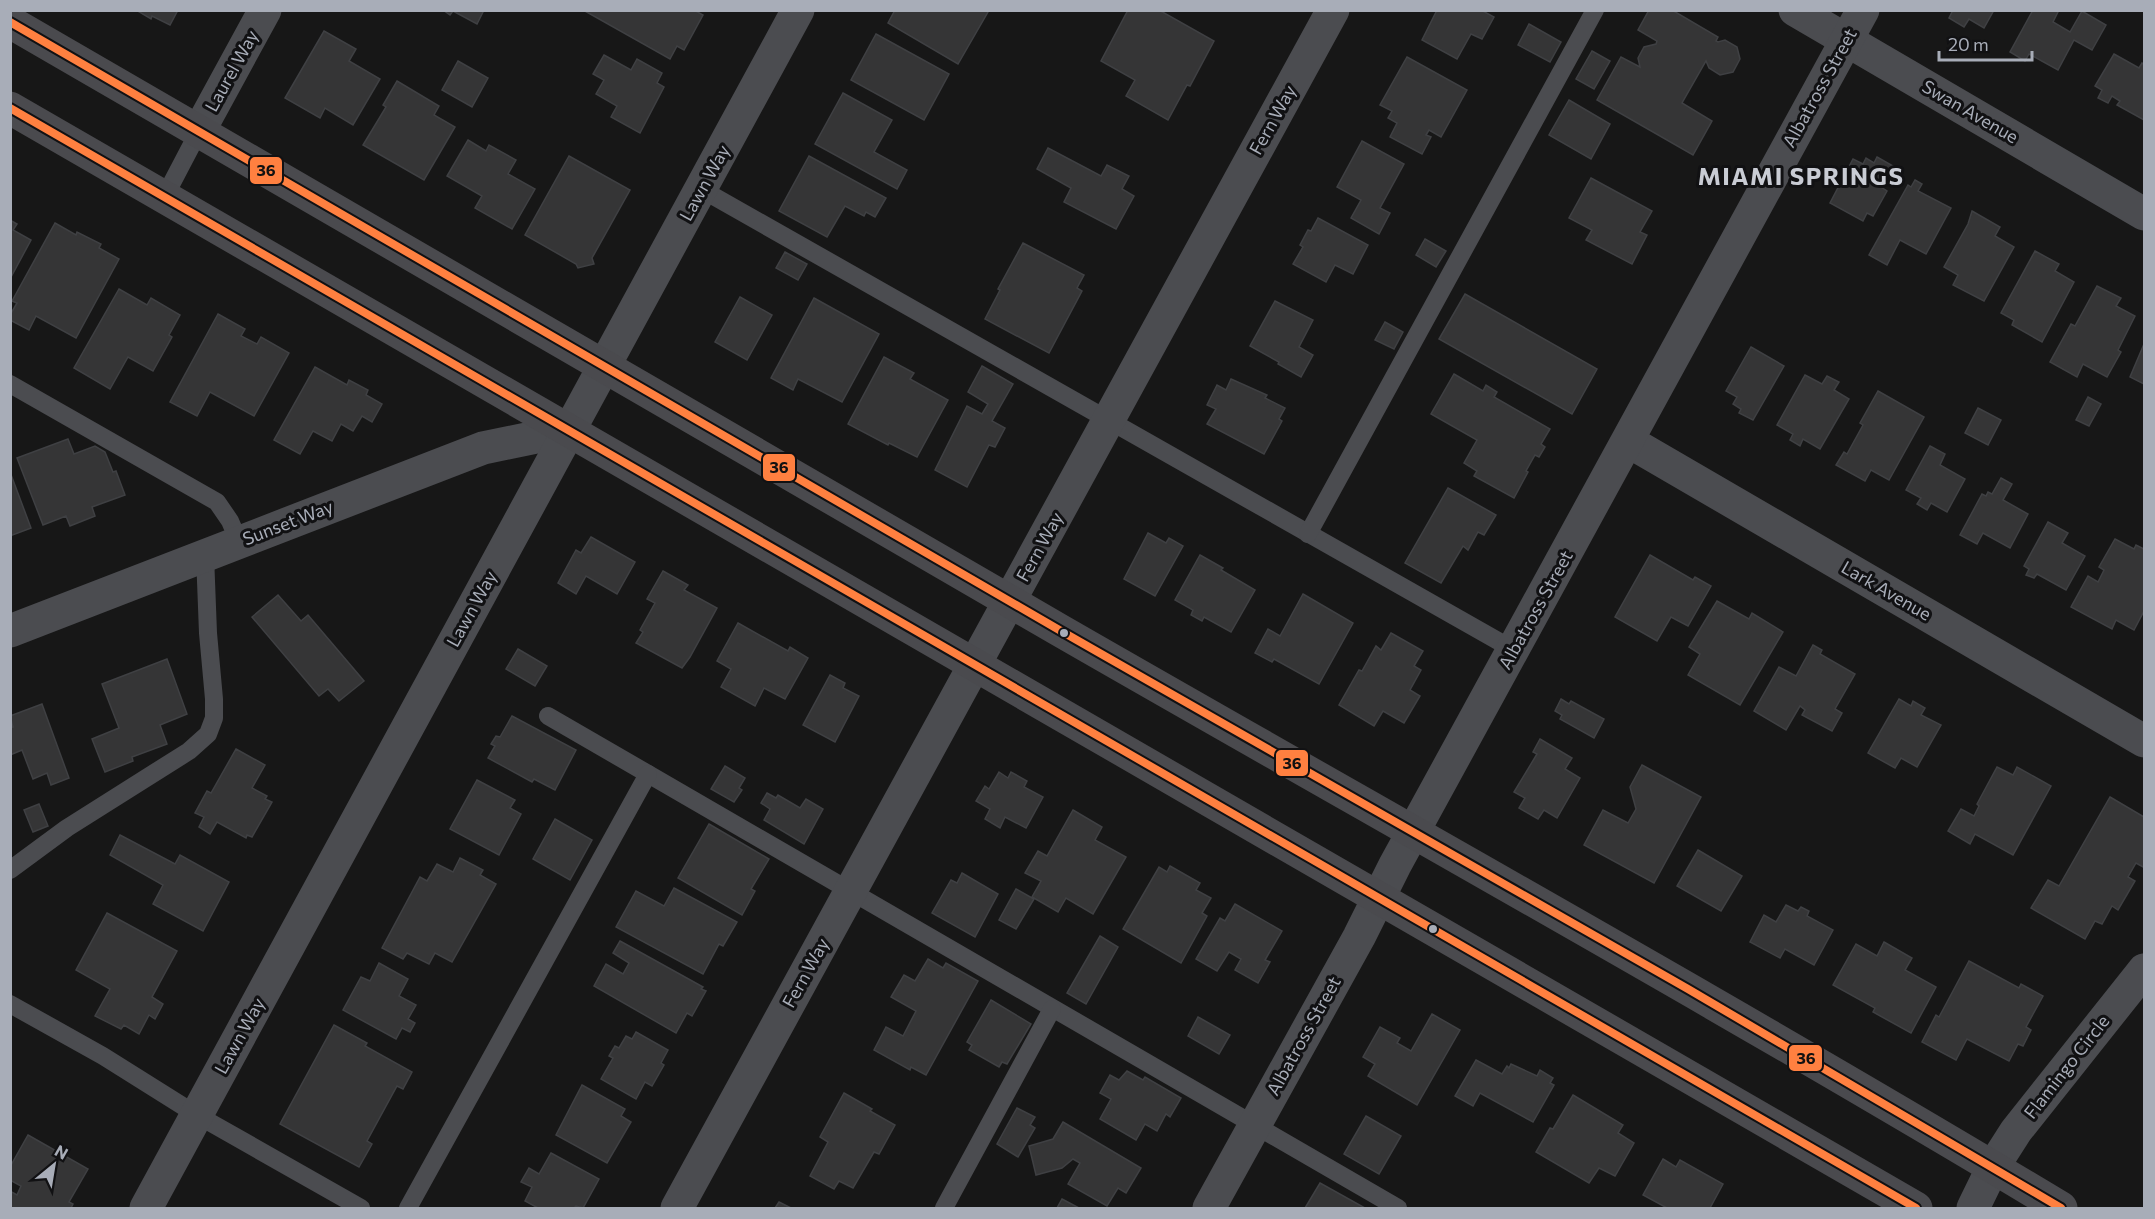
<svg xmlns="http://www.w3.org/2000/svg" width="2155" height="1219" viewBox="0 0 2155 1219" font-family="Commissioner,sans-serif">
  <rect width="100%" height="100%" fill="#171717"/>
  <g fill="#353536" stroke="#3f4043" stroke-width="1.5">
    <polygon points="136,10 178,10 170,25 152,16 151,19"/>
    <polygon points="443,10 484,10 477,24 453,11 450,15"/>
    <polygon points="583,10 694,10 703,15 684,50 677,46 670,59"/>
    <polygon points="985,10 988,12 958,64 888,23 895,10"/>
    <polygon points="1128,10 1159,10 1214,41 1190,86 1187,85 1168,120 1126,96 1135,80 1101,61"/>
    <polygon points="1437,10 1481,10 1494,17 1482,39 1471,34 1457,59 1422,40"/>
    <polygon points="1649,10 1672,10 1718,37 1716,41 1718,42 1725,40 1737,47 1740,59 1733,72 1720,75 1709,68 1706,61 1682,103 1712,121 1693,155 1597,100 1621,57 1640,67 1638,58 1644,47 1656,44 1657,41 1638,30"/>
    <polygon points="1953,10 1994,10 1984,28 1969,19 1964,27 1949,18"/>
    <polygon points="2033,10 2059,10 2053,22 2070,32 2082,11 2106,25 2092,50 2074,40 2058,70 2029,54 2025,61 2010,52"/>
    <polygon points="1529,24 1561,42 1550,62 1518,45"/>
    <polygon points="324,31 356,49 349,61 380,79 353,125 325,108 320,118 285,98"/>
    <polygon points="876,34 949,74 924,120 851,80"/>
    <polygon points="1592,51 1610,61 1594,89 1576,79"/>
    <polygon points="2114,54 2139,68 2142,63 2144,65 2144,120 2117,105 2120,101 2112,96 2108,103 2098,98 2102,90 2095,86"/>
    <polygon points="604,55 631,70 637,59 662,73 657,83 664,87 640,133 611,117 617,106 596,94 604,80 593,74"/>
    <polygon points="1407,57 1467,90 1441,137 1429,130 1426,135 1431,137 1422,154 1390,137 1397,123 1388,118 1392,111 1380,105"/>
    <polygon points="458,61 488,78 472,107 442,90"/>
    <polygon points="397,81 439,106 434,115 455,127 424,180 363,145 386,107 383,105"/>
    <polygon points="843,93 892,120 874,152 907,170 897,189 815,144"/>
    <polygon points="1569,100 1610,124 1591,159 1549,135"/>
    <polygon points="468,140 486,151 489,145 516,160 508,174 535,189 512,229 475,208 482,196 447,176"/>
    <polygon points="1362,141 1404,164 1380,208 1390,213 1379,234 1351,218 1361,200 1337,187"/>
    <polygon points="1048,148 1101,176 1107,165 1129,176 1122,189 1134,196 1116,229 1064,202 1071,188 1037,169"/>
    <polygon points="569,156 630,190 592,258 594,264 578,268 576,264 525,235"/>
    <polygon points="809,156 886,198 875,217 866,212 864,216 845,206 827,237 779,211"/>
    <polygon points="1877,157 1893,166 1881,187 1887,191 1873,216 1867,213 1863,221 1830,203 1853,159 1863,164 1866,158 1874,163"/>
    <polygon points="1591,178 1652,211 1640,232 1647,235 1632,264 1586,240 1592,230 1569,218"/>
    <polygon points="1915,180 1922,184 1918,191 1951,208 1926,254 1900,240 1887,265 1869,255 1908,185 1911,187"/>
    <polygon points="1972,211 2000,227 1995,236 2014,247 1984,301 1953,285 1958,275 1944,267 1968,224"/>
    <polygon points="1318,218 1368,245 1353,274 1335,265 1326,282 1293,264 1303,247 1300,245 1308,230 1311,231"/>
    <polygon points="10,220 17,224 13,230 31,240 10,279"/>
    <polygon points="55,223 76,235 77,232 101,244 99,248 119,259 76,338 36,316 29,330 10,320 10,315 17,303 12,301"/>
    <polygon points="1425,239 1446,251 1436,267 1416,255"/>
    <polygon points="1023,243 1084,275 1077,288 1082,291 1049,353 985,319 1000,290 998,289"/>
    <polygon points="2035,251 2059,264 2055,271 2074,282 2042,342 2012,325 2014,320 2001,313"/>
    <polygon points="785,252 807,264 798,280 776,268"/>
    <polygon points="2097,286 2121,298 2116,306 2135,316 2118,350 2121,352 2107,377 2083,364 2077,377 2050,362 2071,324 2075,326"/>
    <polygon points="119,289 147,305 151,298 180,315 169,335 172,337 153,371 128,357 110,389 74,368"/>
    <polygon points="1465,294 1597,369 1572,414 1439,339"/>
    <polygon points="740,297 772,315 747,360 715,342"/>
    <polygon points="814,298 879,334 842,402 798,379 793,390 771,378"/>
    <polygon points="1275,301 1313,320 1299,347 1313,355 1301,377 1278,364 1279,362 1250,346"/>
    <polygon points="218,314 245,329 241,336 257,344 261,337 289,353 254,416 210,392 197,416 170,402"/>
    <polygon points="1385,322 1403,332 1394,349 1375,340"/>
    <polygon points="2144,344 2144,384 2130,377"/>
    <polygon points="1751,347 1784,366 1753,420 1739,413 1741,409 1733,404 1737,397 1726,391"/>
    <polygon points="884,357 914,373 910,379 948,400 917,457 889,443 888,445 848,424"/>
    <polygon points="982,366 1013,384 992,421 1005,428 995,447 989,445 967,487 935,470 967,406 982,414 988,404 968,392"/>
    <polygon points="315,367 347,385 349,380 368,390 366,395 382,404 372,422 362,416 353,431 341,424 332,441 313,431 300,454 274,440"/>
    <polygon points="1454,374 1483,391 1486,385 1497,392 1494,397 1550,429 1541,444 1545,447 1539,457 1535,455 1526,471 1528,472 1514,498 1474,476 1477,471 1464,463 1477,440 1431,414"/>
    <polygon points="1805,375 1822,384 1827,376 1839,382 1834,390 1849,399 1820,449 1803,439 1800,446 1790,440 1793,434 1777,425"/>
    <polygon points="1231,379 1267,395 1265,398 1285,408 1279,419 1282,421 1264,454 1207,424 1216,409 1207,405 1217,385 1226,390"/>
    <polygon points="1878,391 1924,417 1889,480 1871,470 1865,481 1836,465 1844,452 1847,454 1863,425 1860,423"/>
    <polygon points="2088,397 2101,404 2089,426 2076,420"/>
    <polygon points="1978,408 2001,420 1988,445 1965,433"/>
    <polygon points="68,439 74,454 95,446 105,452 113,472 116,471 125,495 92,507 95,516 70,526 66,516 43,525 17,458"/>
    <polygon points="1930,446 1945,454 1940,465 1965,479 1947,512 1931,503 1927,510 1917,504 1921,498 1906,490"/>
    <polygon points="10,472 31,528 10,536"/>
    <polygon points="2001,478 2012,484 2003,500 2028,514 2010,548 1983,533 1977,544 1960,535 1982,494 1986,496 1988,492 1992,494"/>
    <polygon points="1448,488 1496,515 1484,535 1478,532 1468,550 1463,546 1441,583 1405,563"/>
    <polygon points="2048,522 2068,533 2062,543 2085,556 2066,590 2037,574 2034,578 2026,575 2029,569 2024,566"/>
    <polygon points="1148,533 1166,543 1169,538 1183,546 1155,596 1124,579"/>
    <polygon points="591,537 635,562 617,594 586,576 576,594 558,583 576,550 581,553"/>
    <polygon points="2115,539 2134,549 2136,545 2144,549 2144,611 2134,630 2116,620 2112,629 2071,607 2088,576 2098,582 2104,570 2099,567"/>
    <polygon points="1200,555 1223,568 1221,570 1255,590 1231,632 1204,617 1202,621 1191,615 1193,610 1175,600"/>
    <polygon points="1650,555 1693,580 1695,577 1711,586 1688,626 1671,617 1657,641 1615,617"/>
    <polygon points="663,571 688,585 684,590 717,608 690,657 682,668 636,643 643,632 640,630 655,603 647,599"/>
    <polygon points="1303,594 1353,623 1319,684 1274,659 1272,662 1255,653 1268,629 1280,636"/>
    <polygon points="278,595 301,621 308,615 364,681 339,701 328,689 319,696 252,617"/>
    <polygon points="1717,601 1749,619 1752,613 1783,632 1740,705 1688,675 1700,654 1689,647"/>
    <polygon points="738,623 788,651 790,647 808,658 785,699 764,688 755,706 721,687 731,669 717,661"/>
    <polygon points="1391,633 1423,651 1414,666 1421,670 1410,690 1420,696 1404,723 1383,711 1374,726 1339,705 1359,670 1362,671 1376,646 1381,650"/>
    <polygon points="1813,645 1822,650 1820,654 1855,674 1835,709 1842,713 1832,731 1802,715 1805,710 1800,706 1786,730 1754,711 1779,667 1796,676"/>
    <polygon points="518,649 547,666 535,686 506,669"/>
    <polygon points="167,659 187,714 160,725 167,744 132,757 133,761 105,772 92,739 119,728 102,684"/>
    <polygon points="830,675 845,683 843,688 859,696 835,742 803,725"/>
    <polygon points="1561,699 1569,704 1571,701 1604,719 1594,738 1560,719 1562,715 1555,711"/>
    <polygon points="1899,699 1911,706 1913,701 1925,708 1921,715 1941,725 1917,767 1901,758 1895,768 1868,753"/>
    <polygon points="42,704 69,778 51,785 47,773 33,779 22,750 10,755 10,728 13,727 10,716"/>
    <polygon points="512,716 576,750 555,790 534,779 532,782 488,758 495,746 491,744 496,736 500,737"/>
    <polygon points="1540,739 1572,758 1565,769 1580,778 1557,818 1544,810 1538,819 1519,808 1525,798 1514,792 1537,754 1533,752"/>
    <polygon points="236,749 265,765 252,788 267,796 265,799 272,802 252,837 247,835 246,838 217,822 210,834 199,827 204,817 195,813 207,791 211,793"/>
    <polygon points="1642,765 1701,797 1654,883 1584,845 1603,810 1628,823 1636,809 1630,787"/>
    <polygon points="725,766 745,778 739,788 742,790 734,802 711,789"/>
    <polygon points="1997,767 2013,775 2017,767 2051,786 2013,855 1975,834 1970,844 1948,831 1961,809 1974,816 1979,806 1977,804"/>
    <polygon points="999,772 1008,778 1011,772 1027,781 1024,787 1043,797 1026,828 1005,817 1000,828 985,819 990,809 976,801 985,786 989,789"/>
    <polygon points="477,780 515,800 510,808 521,814 499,855 450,829"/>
    <polygon points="767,793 776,798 778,795 800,808 806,799 823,809 804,844 764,820 770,809 761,803"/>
    <polygon points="2110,797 2144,817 2144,865 2143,867 2136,863 2128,877 2135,881 2118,910 2112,906 2102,924 2095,921 2085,939 2031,908 2048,880 2059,886"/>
    <polygon points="39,804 48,826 33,832 24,810"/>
    <polygon points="1073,810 1102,827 1095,840 1126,857 1093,914 1066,898 1058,912 1032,897 1041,881 1025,873 1038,851 1047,856"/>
    <polygon points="555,819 592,840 570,880 533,859"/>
    <polygon points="709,824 769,859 751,889 755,891 742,915 678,878"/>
    <polygon points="120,835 175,864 180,855 229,882 203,931 153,904 163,885 110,855"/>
    <polygon points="1698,850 1742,876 1721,911 1677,886"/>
    <polygon points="460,858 483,870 480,875 496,884 452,962 435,953 429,964 407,953 403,959 382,948 420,877 427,881 437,864 453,872"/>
    <polygon points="1170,866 1200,883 1196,890 1211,898 1202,913 1207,916 1181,963 1123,929 1159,867 1167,872"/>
    <polygon points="962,873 998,894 975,937 932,913 951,880 957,883"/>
    <polygon points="674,888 737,922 723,946 719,944 703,974 616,927 636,891 664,906"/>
    <polygon points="1016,889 1034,899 1016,929 999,920"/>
    <polygon points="1235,904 1282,931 1265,960 1270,962 1258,983 1235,970 1241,959 1229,952 1217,971 1196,959 1220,918 1225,921"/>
    <polygon points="1786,905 1798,911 1801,907 1809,911 1807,916 1833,930 1814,965 1785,949 1780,958 1750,942 1764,915 1776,922"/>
    <polygon points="107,913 177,951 152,997 163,1004 155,1019 149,1015 139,1034 124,1025 121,1029 95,1016 110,989 76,970"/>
    <polygon points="1100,936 1118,947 1086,1004 1067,993"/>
    <polygon points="620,941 703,987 701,989 706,991 692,1016 687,1013 676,1033 594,986 606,964 623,974 629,963 613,953"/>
    <polygon points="1884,942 1912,958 1905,970 1936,987 1911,1033 1873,1012 1875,1008 1833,985 1856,944 1877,956"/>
    <polygon points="928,959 943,968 946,963 978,981 926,1075 911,1067 910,1070 874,1050 886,1027 903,1036 916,1011 891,997 904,975 915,981"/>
    <polygon points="1969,961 2019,988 2021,984 2043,996 2026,1027 2031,1030 2023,1046 2018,1044 2009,1061 1967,1039 1956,1060 1922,1042 1936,1015 1939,1017"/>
    <polygon points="379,963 408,979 399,996 416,1005 408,1019 415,1023 410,1032 402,1028 396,1039 343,1010 361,977 370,981"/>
    <polygon points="991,1000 1031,1024 1007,1064 1002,1062 999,1067 969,1050 972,1045 967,1042"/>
    <polygon points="1432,1014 1460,1030 1417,1105 1368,1076 1375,1064 1363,1057 1380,1027 1400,1038 1397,1043 1411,1051"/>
    <polygon points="1198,1017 1230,1035 1219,1054 1188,1036"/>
    <polygon points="334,1025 367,1043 365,1046 412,1072 403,1089 397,1086 367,1141 372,1144 359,1167 280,1124"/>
    <polygon points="636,1032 668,1050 661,1063 664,1065 652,1086 645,1082 636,1099 601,1079 613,1058 609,1056 615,1046 619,1048 626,1036 632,1039"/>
    <polygon points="1476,1060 1502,1074 1507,1066 1509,1068 1511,1064 1537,1076 1540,1070 1553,1078 1550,1083 1554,1085 1533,1122 1480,1093 1473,1106 1455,1096"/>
    <polygon points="1127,1071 1143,1080 1145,1077 1181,1098 1170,1117 1166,1114 1157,1131 1145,1124 1136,1140 1100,1119 1111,1099 1100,1093 1110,1075 1119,1080"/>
    <polygon points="582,1085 625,1109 621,1116 631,1122 607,1163 556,1135"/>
    <polygon points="844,1093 872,1109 870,1111 895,1125 879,1154 874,1152 853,1188 839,1181 834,1189 810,1176 828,1142 820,1137"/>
    <polygon points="1573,1095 1623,1125 1618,1133 1634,1143 1615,1176 1599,1168 1589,1183 1536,1152 1550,1128 1553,1129"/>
    <polygon points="1017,1108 1035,1117 1030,1125 1035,1128 1018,1157 997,1144"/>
    <polygon points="1366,1116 1401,1136 1379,1174 1344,1154"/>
    <polygon points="1063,1122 1141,1168 1126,1193 1118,1188 1107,1206 1068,1184 1080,1163 1073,1159 1062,1168 1036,1175 1029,1146 1053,1139"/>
    <polygon points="28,1135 88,1169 69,1202 73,1204 71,1208 10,1208 10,1191 17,1195 21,1186 10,1180 10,1167"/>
    <polygon points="551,1153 599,1179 583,1208 576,1206 574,1208 538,1208 525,1201 532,1187 521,1182 529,1168 539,1174"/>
    <polygon points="1663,1159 1676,1167 1680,1160 1723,1184 1710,1208 1667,1208 1643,1195"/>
    <polygon points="1320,1183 1365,1208 1305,1208"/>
    <polygon points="1062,1199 1079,1208 1057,1208"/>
    <polygon points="779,1202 791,1208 775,1208"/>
  </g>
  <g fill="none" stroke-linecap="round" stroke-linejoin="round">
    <g stroke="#4b4c50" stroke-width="18">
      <polyline points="701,189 1514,650"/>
      <polyline points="165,196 199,131"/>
      <polyline points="10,384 217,502 230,521 239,542"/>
      <polyline points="1308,534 1595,10"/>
      <polyline points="548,716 1398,1208"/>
      <polyline points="10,870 67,828 189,751 208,734 214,718 214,699 208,633 205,555"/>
      <polyline points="10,1004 103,1056 197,1115 361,1208"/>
      <polyline points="408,1208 648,774"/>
      <polyline points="944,1208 1052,1009"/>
    </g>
    <g stroke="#4b4c50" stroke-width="33">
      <polyline points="1795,10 2144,214"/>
      <polyline points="199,131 265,10"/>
      <polyline points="1628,441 2144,741"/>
      <polyline points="10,631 483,448 570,430"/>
      <polyline points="146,1208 798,10"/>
      <polyline points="677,1208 1333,10"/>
      <polyline points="1209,1208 1359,937 1395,865 1863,10"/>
      <polyline points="1973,1208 1993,1167 2016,1131 2144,970"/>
    </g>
    <g stroke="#4a4a4e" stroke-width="33">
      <path d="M10 22C361 226 711 428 1061 631 1395 823 1732 1010 2061 1208"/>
      <polyline points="10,108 1916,1208"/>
    </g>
    <defs>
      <g id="bus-1">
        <polyline points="10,22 1061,631 1688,989 2061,1208"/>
        <polyline points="10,108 1916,1208"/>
      </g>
    </defs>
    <use href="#bus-1" stroke="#111113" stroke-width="12"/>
    <use href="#bus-1" stroke="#ff8040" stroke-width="8"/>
  </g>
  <g fill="#a8adb8" stroke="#111113" stroke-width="2">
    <circle cx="1064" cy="633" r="5"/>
    <circle cx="1433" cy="929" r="5"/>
  </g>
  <g text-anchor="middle" stroke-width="6" stroke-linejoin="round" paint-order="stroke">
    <g font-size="18" fill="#a8adb8" stroke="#111113">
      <text transform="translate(232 71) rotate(-61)" y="6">Laurel Way</text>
      <text transform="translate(1820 88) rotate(-61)" y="6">Albatross Street</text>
      <text transform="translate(1970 112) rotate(30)" y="6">Swan Avenue</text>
      <text transform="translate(1273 120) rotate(-61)" y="6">Fern Way</text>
      <text transform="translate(705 183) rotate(-61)" y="6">Lawn Way</text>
      <text transform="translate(288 523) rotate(-21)" y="6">Sunset Way</text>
      <text transform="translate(1040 547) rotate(-61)" y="6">Fern Way</text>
      <text transform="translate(1886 591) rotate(30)" y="6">Lark Avenue</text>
      <text transform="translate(472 609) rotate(-61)" y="6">Lawn Way</text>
      <text transform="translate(1536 610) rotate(-61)" y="6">Albatross Street</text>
      <text transform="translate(806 973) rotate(-61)" y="6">Fern Way</text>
      <text transform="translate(240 1036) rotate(-61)" y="6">Lawn Way</text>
      <text transform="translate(1304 1036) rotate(-61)" y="6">Albatross Street</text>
      <text transform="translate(2067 1067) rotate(-52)" y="6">Flamingo Circle</text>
    </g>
    <g font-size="24" font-weight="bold" letter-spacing="1.5" fill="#c9ccd4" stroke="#111113">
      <text x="1801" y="185">MIAMI SPRINGS</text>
    </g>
  </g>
  <g stroke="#111113" stroke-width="2">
    <rect x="249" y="156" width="34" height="29" rx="6" fill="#ff8040"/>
    <rect x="762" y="453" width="34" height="29" rx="6" fill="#ff8040"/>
    <rect x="1275" y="749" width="34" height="28" rx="6" fill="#ff8040"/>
    <rect x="1788" y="1044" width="35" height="28" rx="6" fill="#ff8040"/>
  </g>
  <g font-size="16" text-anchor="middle" font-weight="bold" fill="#111">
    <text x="266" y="176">36</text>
    <text x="779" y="473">36</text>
    <text x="1292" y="769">36</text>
    <text x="1806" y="1064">36</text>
  </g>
  <rect width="2155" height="1219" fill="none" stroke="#a8adb8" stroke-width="24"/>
  <g transform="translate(54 1165) rotate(30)" stroke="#111113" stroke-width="4.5" paint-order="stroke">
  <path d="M0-4.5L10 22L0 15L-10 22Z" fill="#a8adb8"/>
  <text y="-9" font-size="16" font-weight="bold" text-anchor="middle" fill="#a8adb8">N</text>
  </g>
  <path d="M1939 51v9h93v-9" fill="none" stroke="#a8adb8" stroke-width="3"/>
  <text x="1948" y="51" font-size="18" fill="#a8adb8" stroke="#111113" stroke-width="4.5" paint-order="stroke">20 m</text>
</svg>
